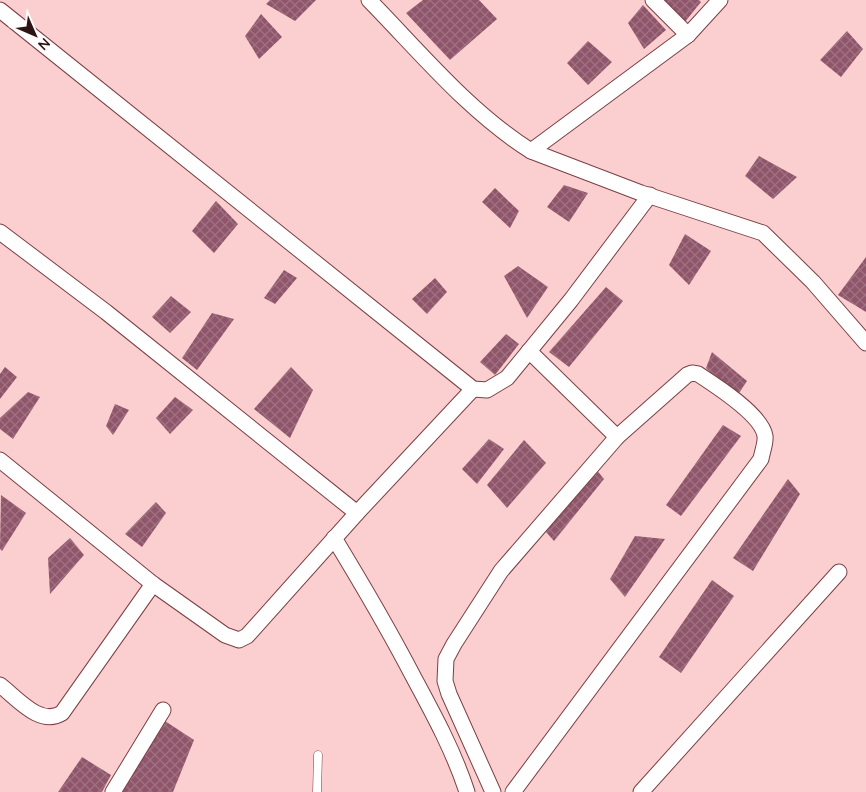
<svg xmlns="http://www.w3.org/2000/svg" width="866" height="792" viewBox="0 0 866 792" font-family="Quicksand,sans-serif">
  <defs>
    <pattern id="building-cross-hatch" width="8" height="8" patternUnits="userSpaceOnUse" patternTransform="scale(1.25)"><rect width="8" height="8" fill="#90556a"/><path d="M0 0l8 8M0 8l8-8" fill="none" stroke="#9e7381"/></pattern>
  </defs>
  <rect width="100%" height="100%" fill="#fbcfcf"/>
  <g fill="url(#building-cross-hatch)">
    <polygon points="270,0 316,0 295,21 266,4"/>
    <polygon points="423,0 479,0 497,19 450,60 406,13"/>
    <polygon points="660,0 699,0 701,2 684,23"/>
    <polygon points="643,5 666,30 644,49 628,23"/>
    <polygon points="261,14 282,37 259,59 245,36"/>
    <polygon points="847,31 863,49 841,77 820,60"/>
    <polygon points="588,41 612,62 588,85 567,63"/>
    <polygon points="759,156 797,177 773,199 745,176"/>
    <polygon points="564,185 588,193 569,222 547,207"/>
    <polygon points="495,188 519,211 510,228 482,202"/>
    <polygon points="216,201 238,224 214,253 192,231"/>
    <polygon points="685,234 711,251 689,285 669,265"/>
    <polygon points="866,257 866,312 838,295"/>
    <polygon points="518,266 548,287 527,318 504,276"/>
    <polygon points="284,270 297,278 275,304 264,298"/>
    <polygon points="435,278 447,292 427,314 412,299"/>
    <polygon points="606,287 623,301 569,367 549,352"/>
    <polygon points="171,296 191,312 170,333 152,317"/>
    <polygon points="212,313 234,319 197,370 182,358"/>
    <polygon points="506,334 519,344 495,375 480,362"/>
    <polygon points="712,352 747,381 736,398 706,368"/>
    <polygon points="5,367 17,377 0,399 0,374"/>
    <polygon points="291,367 313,390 290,438 254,409"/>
    <polygon points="28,392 40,397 13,439 0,429 0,418"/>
    <polygon points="175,397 193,410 170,434 156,418"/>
    <polygon points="115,404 129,410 113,435 106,426"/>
    <polygon points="723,425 741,436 681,516 666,505"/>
    <polygon points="489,439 504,449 477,484 462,469"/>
    <polygon points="524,440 546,463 507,508 487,485"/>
    <polygon points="595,468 604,479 554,541 546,532"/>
    <polygon points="788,479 800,494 753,571 733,558"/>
    <polygon points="1,495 26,513 2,551 0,549"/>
    <polygon points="156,502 166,513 142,547 125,534"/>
    <polygon points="635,536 665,539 625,597 610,579"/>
    <polygon points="70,538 84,555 50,594 48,558"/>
    <polygon points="712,580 734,596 681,673 659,657"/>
    <polygon points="165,721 194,740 173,792 121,792"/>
    <polygon points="82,757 111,775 102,792 58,792"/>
  </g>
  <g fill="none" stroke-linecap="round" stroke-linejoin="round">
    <defs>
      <polyline id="lane" points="317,792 318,755"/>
      <g id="street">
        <path d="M369 0C420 52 469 112 531 151L641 193 763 233 813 282 866 343"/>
        <polyline points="653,0 688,35"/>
        <polyline points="0,10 473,389 487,390 507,378 571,300 650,195"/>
        <polyline points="531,151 688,35 720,0"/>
        <polyline points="0,232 106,312 357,513"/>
        <polyline points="529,351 617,437"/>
        <polyline points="0,460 153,584 225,635 239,640 247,636 357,513 473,389"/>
        <path d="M334 538C362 584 389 630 414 678 434 715 454 752 467 792"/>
        <path d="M0 685C17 698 40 727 62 713L153 584"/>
        <polyline points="113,792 163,710"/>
        <path d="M493 792 449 694 445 681 446 659 454 644 501 571 617 437 687 375 692 373 698 374C715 385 762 415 765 436 766 443 762 452 761 459L513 792"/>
        <polyline points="641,792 839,572"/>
      </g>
    </defs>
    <use href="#lane" stroke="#7c3f43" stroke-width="9"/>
    <use href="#street" stroke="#7c3f43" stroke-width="17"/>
    <use href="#lane" stroke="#fff" stroke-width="8"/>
    <use href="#street" stroke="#fff" stroke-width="15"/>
  </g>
  <g transform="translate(35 35) rotate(135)" stroke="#fcfcfc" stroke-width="4" paint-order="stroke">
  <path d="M0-4L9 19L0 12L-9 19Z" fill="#2c1314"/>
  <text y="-8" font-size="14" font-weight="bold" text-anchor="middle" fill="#2c1314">N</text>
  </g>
</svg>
